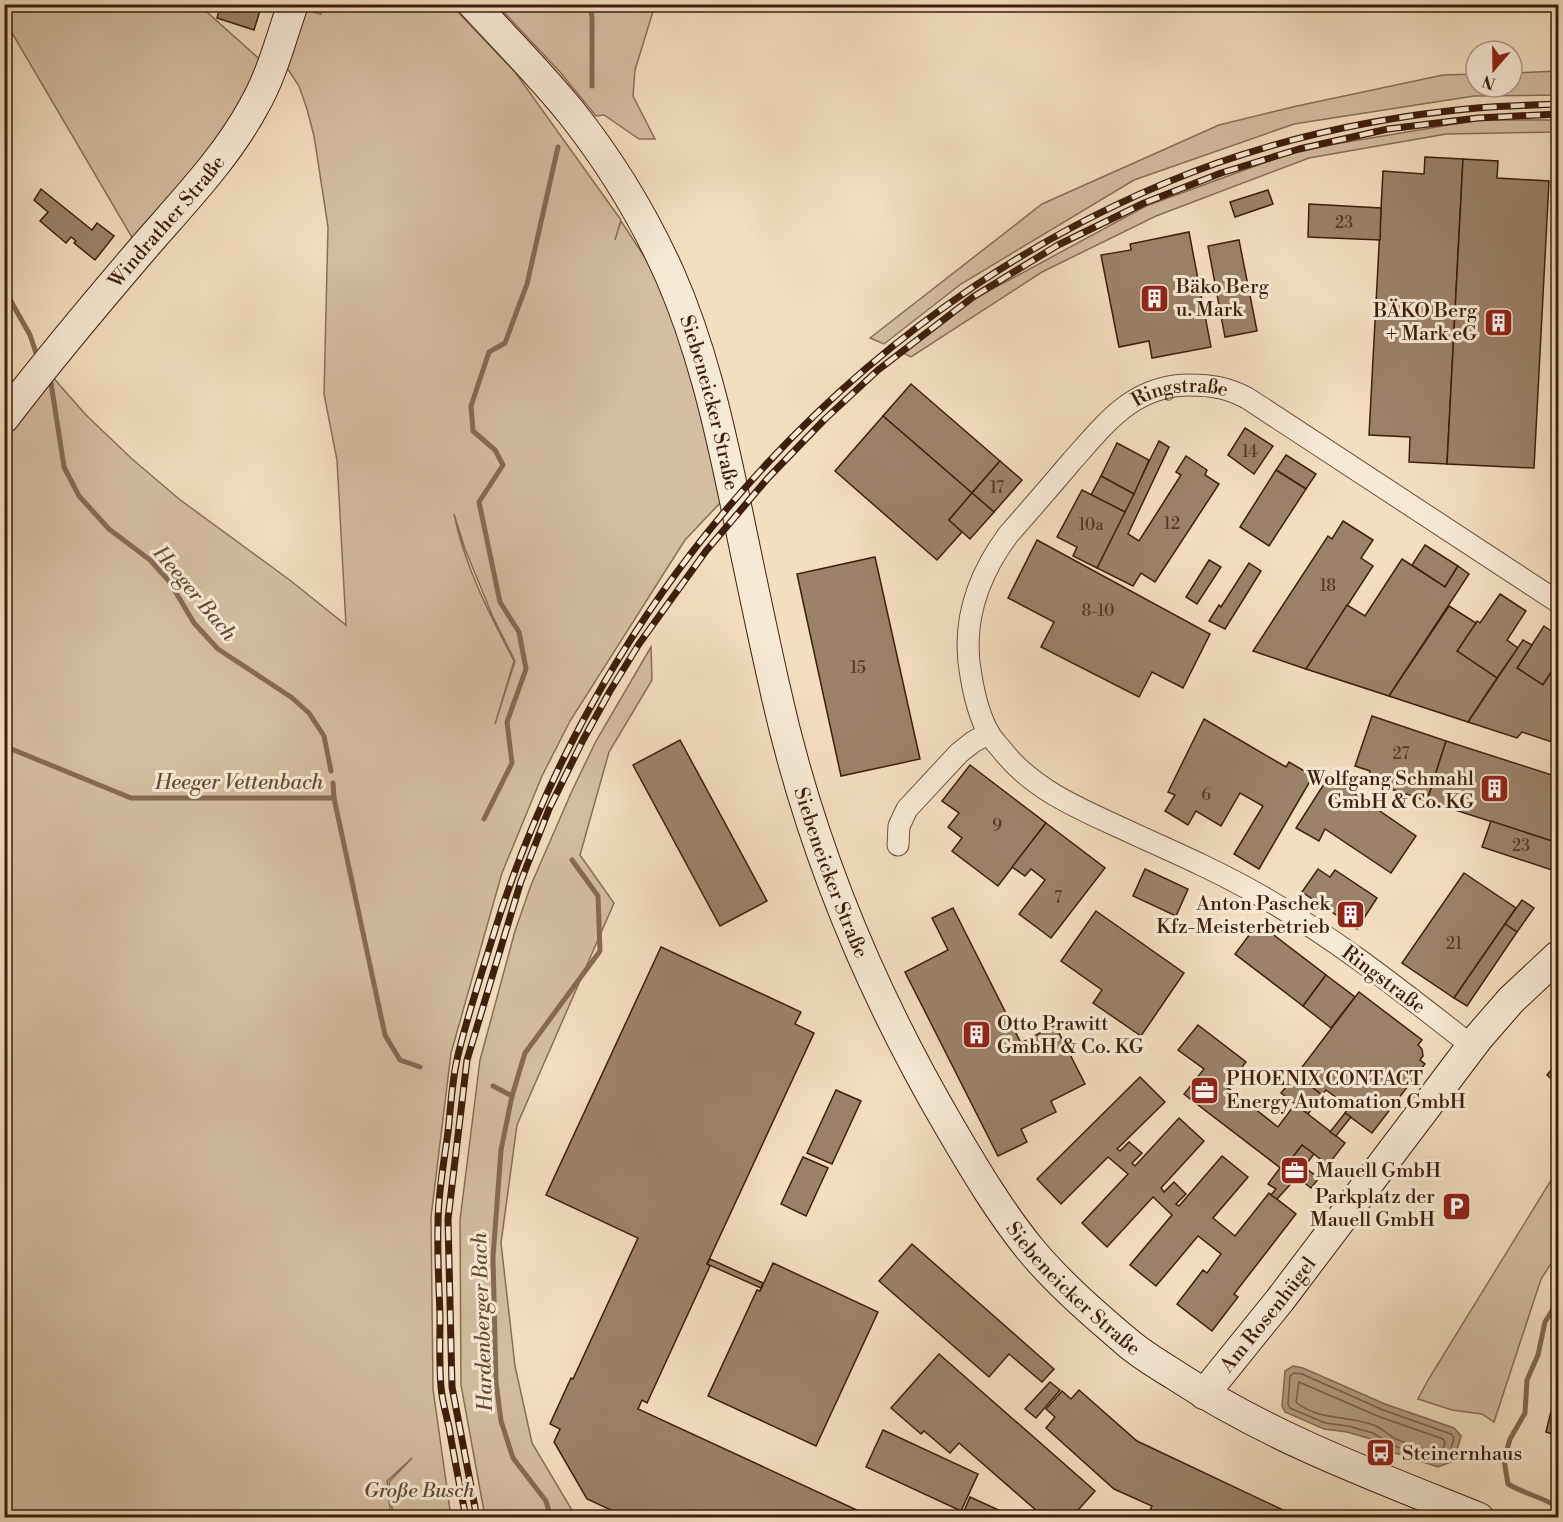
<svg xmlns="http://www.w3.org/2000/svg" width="1563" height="1522" viewBox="0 0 1563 1522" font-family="'Libre Bodoni',serif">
  <rect width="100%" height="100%" fill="#f3debf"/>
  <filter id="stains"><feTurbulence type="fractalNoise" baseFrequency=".00333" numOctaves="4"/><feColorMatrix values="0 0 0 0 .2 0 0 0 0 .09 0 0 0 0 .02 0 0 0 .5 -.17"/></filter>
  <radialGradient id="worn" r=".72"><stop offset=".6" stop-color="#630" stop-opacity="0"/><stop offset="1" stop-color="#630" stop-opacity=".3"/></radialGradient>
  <g fill="#d4bda1" stroke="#896e56" stroke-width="1.5" fill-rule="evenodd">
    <polygon points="4,5 199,5 265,64 254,91 137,246 5,21"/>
    <path d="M324 5H451L515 72 621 220 615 240 621 221 655 273 682 341 722 501 685 540 570 721 542 776 502 873 451 1053 431 1217 433 1389 451 1517H393L389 1482 412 1458 387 1481 391 1517 5 1518V434L50 374 86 415 131 458 179 499 291 581 346 625 337 460 324 394 328 227 314 136 307 109 299 86 283 62 301 9 321 14ZM454 514 465 549 493 617 515 661 495 724 514 661C490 615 464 565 454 514Z"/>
    <polygon points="497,5 655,5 635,70 633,96 655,139 639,139 604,115 596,116 560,72"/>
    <polygon points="1558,71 1558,95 1474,96 1294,124 1134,180 961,284 884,344 870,338 1042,204 1219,125 1297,106 1443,75 1476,74 1476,87 1512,87 1512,73"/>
    <polygon points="1479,120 1558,120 1558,132 1446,134 1309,158 1156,216 1042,272 911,357 901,352 974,299 1146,206 1299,150"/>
    <polygon points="651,647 652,680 609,752 580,855 614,903 517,1125 501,1243 515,1366 532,1443 576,1517 485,1517 461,1385 460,1220 480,1060 515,931 531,885 571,793 596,741"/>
    <polygon points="1558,1169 1558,1253 1541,1279 1494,1422 1482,1414 1452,1410 1418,1399 1428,1380"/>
  </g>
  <polygon fill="#b59d82" stroke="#856a53" stroke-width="1.5" points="1293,1366 1303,1368 1385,1404 1454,1428 1461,1436 1454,1461 1438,1467 1389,1451 1371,1439 1347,1432 1324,1429 1285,1412 1282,1406 1285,1371"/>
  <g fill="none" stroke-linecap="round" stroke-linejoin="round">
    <g stroke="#7a5e47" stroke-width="1.5">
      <polygon points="1294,1373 1302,1374 1383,1410 1451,1434 1454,1438 1449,1455 1437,1461 1392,1445 1373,1433 1348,1426 1325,1423 1290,1408 1288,1404 1290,1376"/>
      <path d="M1299 1382 1380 1417 1443 1439 1445 1442 1443 1450 1436 1453C1423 1448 1409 1445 1396 1439 1389 1436 1383 1429 1376 1426 1351 1415 1317 1421 1296 1402Z"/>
    </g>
    <g stroke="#856a53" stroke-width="5">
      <polyline points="590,4 592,18 592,86"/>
      <polyline points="4,289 30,335 37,356"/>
      <polyline points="51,383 64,467 79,496 109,529 150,560 169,581 194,623 218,649 291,697 309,713 324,736 331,771"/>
      <polyline points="4,746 131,798 334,798 385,1035 400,1060 420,1067"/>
      <polyline points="333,783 334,798"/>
      <polyline points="484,819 512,763 507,722 526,669 519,632 500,602 479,502 503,465 495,450 473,431 471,406 489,352 505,343 527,284 558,147"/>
      <polyline points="493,1086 512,1096"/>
      <path d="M1558 1301 1545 1322 1538 1355 1527 1380 1525 1413 1510 1439 1504 1460 1508 1484C1525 1494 1542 1497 1558 1507"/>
      <polyline points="551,1518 546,1501 513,1458 501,1421 496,1382 493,1257 501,1150 512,1096 525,1053 600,951 598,896 572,860"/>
    </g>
  </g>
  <g fill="#9c8269" stroke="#3e1e0c" stroke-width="1.5">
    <polygon points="221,4 262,4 254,30 217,18"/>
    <polygon points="1425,157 1463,159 1447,464 1409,462 1410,437 1369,435 1383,171 1424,174"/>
    <polygon points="1463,159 1498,161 1497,178 1549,181 1534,468 1447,464"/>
    <polygon points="41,189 92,230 97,223 114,236 95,260 74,243 76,241 71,237 66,243 40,221 48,212 34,200"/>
    <polygon points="1268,190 1273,204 1235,217 1230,202"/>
    <polygon points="1309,204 1381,208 1380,240 1308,237"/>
    <polygon points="1189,232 1211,347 1152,358 1149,341 1119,347 1101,255 1131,250 1130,244"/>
    <polygon points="1239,240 1257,331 1225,337 1208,246"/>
    <polygon points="911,384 1000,461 972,493 883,416"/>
    <polygon points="883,416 972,493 949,520 962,532 937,560 835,471"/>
    <polygon points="1245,428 1273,446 1254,474 1228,455"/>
    <polygon points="1159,441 1169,447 1128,534 1139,541 1181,475 1176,472 1186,456 1207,470 1205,475 1219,484 1155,582 1141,573 1133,586 1097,568"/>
    <polygon points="1117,443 1149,460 1134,494 1101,476"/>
    <polygon points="1286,455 1316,474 1306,489 1276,470"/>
    <polygon points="1000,461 1022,480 994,512 972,493"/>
    <polygon points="1276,470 1306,489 1269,546 1240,527"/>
    <polygon points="1101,476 1134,494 1125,512 1091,495"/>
    <polygon points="1082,490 1125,512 1097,568 1073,556 1077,547 1057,537"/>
    <polygon points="972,493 994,512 970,539 949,520"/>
    <polygon points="1343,521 1373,540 1361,558 1373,566 1306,669 1253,651 1328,536 1332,539"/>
    <polygon points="1037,540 1210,634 1183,688 1152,672 1139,697 1041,647 1054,622 1008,598"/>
    <polygon points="1425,545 1458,566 1445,587 1412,565"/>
    <polygon points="875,557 920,759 841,776 797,574"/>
    <polygon points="1402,559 1445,587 1458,566 1469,574 1389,696 1306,669 1347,605 1365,616"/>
    <polygon points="1209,560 1221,567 1197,604 1186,597"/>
    <polygon points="1249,563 1261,571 1225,629 1209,621 1219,605 1221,607"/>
    <polygon points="1500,594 1526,611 1507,640 1518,648 1497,678 1457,651 1477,621 1480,623"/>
    <polygon points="1449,606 1476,623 1457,651 1497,678 1468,722 1389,696"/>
    <polygon points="1544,626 1558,636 1558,661 1543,685 1517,668"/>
    <polygon points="1523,640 1532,645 1517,668 1543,685 1558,661 1558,744 1522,732 1517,738 1468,722"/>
    <polygon points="1372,716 1446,741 1427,801 1367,781 1370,771 1355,766"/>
    <polygon points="1204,719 1286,767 1289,762 1313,776 1259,869 1234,854 1263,806 1240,793 1221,826 1196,811 1188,825 1165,811 1175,795 1168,792"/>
    <polygon points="680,740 767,901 720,926 633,765"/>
    <polygon points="1446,741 1558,777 1558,843 1427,801"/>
    <polygon points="970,765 1046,823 998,886 952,851 962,838 948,827 959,813 942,801"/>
    <polygon points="1329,776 1416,836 1391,873 1325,829 1319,841 1296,828"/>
    <polygon points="1491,821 1558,843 1558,872 1482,847"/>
    <polygon points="1046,823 1105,868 1051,938 1019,914 1045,880 1031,869 1025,876 1012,867"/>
    <polygon points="1145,869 1188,889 1176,916 1133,896"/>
    <polygon points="1318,869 1330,877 1335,870 1377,898 1357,929 1302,892"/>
    <polygon points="1464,873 1516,908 1454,998 1402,963"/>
    <polygon points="1522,900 1534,908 1517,932 1505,924"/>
    <polygon points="953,908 1021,1043 1055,1025 1085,1084 1051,1101 1056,1112 1021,1129 1027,1142 998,1156 905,972 948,950 932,918"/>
    <polygon points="1096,911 1184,973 1141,1036 1093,1003 1102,990 1061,961"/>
    <polygon points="1258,923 1326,975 1303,1006 1235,954"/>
    <polygon points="1505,924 1517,932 1467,1006 1454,998"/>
    <polygon points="661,947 801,1012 795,1024 814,1033 707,1264 710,1266 647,1403 642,1400 638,1409 874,1518 628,1518 587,1499 554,1442 560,1429 550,1424 571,1378 573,1379 638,1238 546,1195"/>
    <polygon points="1326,975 1355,997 1331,1028 1303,1006"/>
    <polygon points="1359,992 1422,1040 1418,1045 1422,1049 1423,1056 1420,1060 1425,1064 1372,1133 1345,1113 1349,1107 1326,1090 1322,1095 1296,1075"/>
    <polygon points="1198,1025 1246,1062 1227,1087 1278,1127 1295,1104 1345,1143 1328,1165 1302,1145 1283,1170 1184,1094 1204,1069 1178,1050"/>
    <polygon points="1558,1062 1558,1085 1547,1075"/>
    <polygon points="1296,1075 1322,1095 1308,1114 1281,1093"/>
    <polygon points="1140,1077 1165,1102 1117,1149 1120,1151 1129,1142 1142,1153 1132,1163 1135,1166 1179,1118 1204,1141 1161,1188 1164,1192 1174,1182 1186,1194 1176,1204 1179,1206 1222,1156 1248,1177 1213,1218 1235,1236 1269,1193 1296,1214 1234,1294 1238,1297 1212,1331 1177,1304 1203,1270 1207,1273 1221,1254 1198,1236 1156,1286 1130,1265 1172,1215 1153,1197 1107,1247 1082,1223 1128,1174 1108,1157 1061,1204 1037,1179"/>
    <polygon points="836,1090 861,1101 832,1164 807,1153"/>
    <polygon points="1345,1113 1351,1117 1336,1136 1330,1132"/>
    <polygon points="1302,1145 1314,1154 1304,1167 1319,1178 1311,1188 1297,1177 1277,1199 1271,1195 1276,1189 1268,1184 1280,1168 1283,1170"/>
    <polygon points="803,1157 828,1168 806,1216 781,1204"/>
    <polygon points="912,1244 1054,1369 1042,1382 1009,1354 989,1377 879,1281"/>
    <polygon points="710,1259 763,1283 761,1288 707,1264"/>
    <polygon points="773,1263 878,1312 816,1446 708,1396 757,1290 760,1291"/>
    <polygon points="939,1354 1095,1491 1071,1518 1045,1518 959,1443 950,1453 924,1431 921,1434 891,1408"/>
    <polygon points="1050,1382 1060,1390 1036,1418 1025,1409"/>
    <polygon points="1558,1383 1558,1436 1546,1432"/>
    <polygon points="1079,1390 1137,1441 1300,1518 1146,1518 1152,1506 1114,1489 1046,1428 1055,1417 1046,1409 1062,1391 1071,1399"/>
    <polygon points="883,1430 978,1474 961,1511 866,1467"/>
    <polygon points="970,1497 1016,1518 965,1518 962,1516"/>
  </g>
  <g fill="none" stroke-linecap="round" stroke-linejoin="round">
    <defs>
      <g id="street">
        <polyline points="898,845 899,826 907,809 959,753 973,742 989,733"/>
        <path id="s1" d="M1472 1046C1404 993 1337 939 1261 896 1223 874 1183 856 1143 838 1093 814 1037 795 1002 750 997 744 991 738 988 732 979 715 974 694 971 676 961 624 977 577 1008 535 1029 511 1050 487 1071 462 1106 423 1133 385 1190 385 1212 385 1228 388 1247 398L1558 602"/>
      </g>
      <g id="secondary">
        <path id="s2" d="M473 4C506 40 540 74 570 111 610 161 644 217 670 275 701 346 718 420 734 496 747 559 760 622 774 684 808 841 870 991 951 1129 975 1170 1000 1212 1030 1249 1058 1283 1094 1314 1128 1343 1142 1355 1159 1365 1175 1375 1269 1437 1375 1476 1479 1518"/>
        <path id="s3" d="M4 418C49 359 97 302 145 246 183 202 226 158 254 106 272 75 281 38 293 4"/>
        <path id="s4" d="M1204 1394 1280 1300 1478 1038 1511 1000 1558 956"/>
      </g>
    </defs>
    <use href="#street" stroke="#6b4e39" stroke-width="23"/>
    <use href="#secondary" stroke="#3e1e0c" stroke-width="32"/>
    <use href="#street" stroke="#f7ead5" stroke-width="21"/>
    <use href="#secondary" stroke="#f7ead5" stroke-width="30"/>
    <defs>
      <g id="rail">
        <path d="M466 1518C460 1487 454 1457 449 1427 446 1414 442 1400 441 1387 439 1363 440 1339 440 1315 439 1285 437 1254 438 1223 438 1193 444 1162 448 1132 451 1105 452 1077 459 1051 469 1011 482 972 494 933 601 586 873 286 1217 163 1300 134 1389 116 1477 108 1504 106 1531 105 1558 104"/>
        <polyline points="477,1518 452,1387 448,1219 467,1060 521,881 549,809 583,740 610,691 639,644 706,551 768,478 825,419 878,370 973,297 1058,245 1144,203 1221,173 1299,149 1388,129 1478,118 1558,114"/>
      </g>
    </defs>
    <use href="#rail" stroke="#3e1e0c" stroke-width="7"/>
    <use href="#rail" stroke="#f7ead5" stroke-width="4.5" stroke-dasharray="14" stroke-linecap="butt"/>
  </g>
  <defs>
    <symbol id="building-square" viewBox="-11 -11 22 22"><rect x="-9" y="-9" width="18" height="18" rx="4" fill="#8f2418" stroke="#f7ead5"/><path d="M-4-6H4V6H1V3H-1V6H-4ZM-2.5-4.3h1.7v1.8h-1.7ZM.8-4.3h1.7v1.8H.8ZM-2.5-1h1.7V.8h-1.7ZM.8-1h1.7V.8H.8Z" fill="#fff"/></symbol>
    <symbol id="office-square" viewBox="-11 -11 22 22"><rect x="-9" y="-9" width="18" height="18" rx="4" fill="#8f2418" stroke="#f7ead5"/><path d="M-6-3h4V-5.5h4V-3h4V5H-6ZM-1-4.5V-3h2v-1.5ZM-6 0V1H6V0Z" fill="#fff"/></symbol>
    <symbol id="parking-square" viewBox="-11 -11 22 22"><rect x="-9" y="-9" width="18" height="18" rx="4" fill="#8f2418" stroke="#f7ead5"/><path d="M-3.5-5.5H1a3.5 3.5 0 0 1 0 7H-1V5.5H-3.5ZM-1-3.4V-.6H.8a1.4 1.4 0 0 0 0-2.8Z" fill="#fff"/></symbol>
    <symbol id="bus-square" viewBox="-11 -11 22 22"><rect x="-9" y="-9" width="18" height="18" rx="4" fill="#8f2418" stroke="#f7ead5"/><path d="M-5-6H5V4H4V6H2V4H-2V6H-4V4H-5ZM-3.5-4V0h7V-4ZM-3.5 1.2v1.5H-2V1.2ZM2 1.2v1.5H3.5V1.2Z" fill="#fff"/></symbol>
  </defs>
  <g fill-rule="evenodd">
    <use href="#building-square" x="1138" y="282" width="33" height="33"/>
    <use href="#building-square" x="1482" y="306" width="33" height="33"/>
    <use href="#building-square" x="1478" y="772" width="33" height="33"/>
    <use href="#building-square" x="1334" y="898" width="33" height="33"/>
    <use href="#building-square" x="960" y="1018" width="33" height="33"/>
    <use href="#office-square" x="1188" y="1074" width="33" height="33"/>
    <use href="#office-square" x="1278" y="1154" width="33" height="33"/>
    <use href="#parking-square" x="1440" y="1190" width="33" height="33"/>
    <use href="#bus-square" x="1364" y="1436" width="33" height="33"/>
  </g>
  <g text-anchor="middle" stroke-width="6" stroke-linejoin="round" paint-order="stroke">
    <g font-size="16" fill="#563723">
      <text x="1344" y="228">23</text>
      <text x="1250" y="457">14</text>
      <text x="997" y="493">17</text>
      <text x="1172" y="529">12</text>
      <text x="1091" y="530">10a</text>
      <text x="1328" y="591">18</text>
      <text x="1098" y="616">8-10</text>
      <text x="858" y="673">15</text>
      <text x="1401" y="759">27</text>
      <text x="1206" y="800">6</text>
      <text x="997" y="831">9</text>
      <text x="1521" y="851">23</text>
      <text x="1058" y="903">7</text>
      <text x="1454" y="949">21</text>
    </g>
    <g font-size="20" fill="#3e1e0c" stroke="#f7ead5">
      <text dy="7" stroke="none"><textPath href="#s3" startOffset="255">Windrather Straße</textPath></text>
      <text dy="7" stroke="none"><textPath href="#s1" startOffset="1023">Ringstraße</textPath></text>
      <text dy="7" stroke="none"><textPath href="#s2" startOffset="471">Siebeneicker Straße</textPath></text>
      <text dy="7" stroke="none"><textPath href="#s2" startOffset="957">Siebeneicker Straße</textPath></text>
      <text transform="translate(1384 979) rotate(37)" y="7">Ringstraße</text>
      <text dy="7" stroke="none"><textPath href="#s2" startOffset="1443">Siebeneicker Straße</textPath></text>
      <text dy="7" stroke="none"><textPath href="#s4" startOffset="102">Am Rosenhügel</textPath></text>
    </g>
    <g font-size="20" fill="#3e1e0c" stroke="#f7ead5" text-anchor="start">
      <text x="1176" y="293">Bäko Berg<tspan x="1176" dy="23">u. Mark</tspan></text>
      <text x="1477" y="317" text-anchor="end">BÄKO Berg<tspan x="1477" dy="23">+ Mark eG</tspan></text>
      <text x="1474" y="785" text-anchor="end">Wolfgang Schmahl<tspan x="1474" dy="23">GmbH &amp; Co. KG</tspan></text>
      <text x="1330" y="910" text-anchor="end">Anton Paschek<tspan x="1330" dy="23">Kfz-Meisterbetrieb</tspan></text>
      <text x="997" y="1030">Otto Prawitt<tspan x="997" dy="23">GmbH &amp; Co. KG</tspan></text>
      <text x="1226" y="1085">PHOENIX CONTACT<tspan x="1226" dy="23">Energy Automation GmbH</tspan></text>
      <text x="1316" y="1177">Mauell GmbH</text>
      <text x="1435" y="1203" text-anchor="end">Parkplatz der<tspan x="1435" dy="23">Mauell GmbH</tspan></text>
      <text x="1402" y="1460">Steinernhaus</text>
    </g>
    <g font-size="20" font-style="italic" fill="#644631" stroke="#f7ead5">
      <text x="419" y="1497">Große Busch</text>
    </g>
    <g font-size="21" font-style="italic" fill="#684a35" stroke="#f7ead5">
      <text transform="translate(195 593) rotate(50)" y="7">Heeger Bach</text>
      <text x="239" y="789">Heeger Vettenbach</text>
      <text transform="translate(482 1322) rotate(-92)" y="7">Hardenberger Bach</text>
    </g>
  </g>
  <rect width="1563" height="1522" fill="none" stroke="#f3debf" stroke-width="24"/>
  <rect x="6" y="6" width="1551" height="1510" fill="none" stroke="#3e1e0c" stroke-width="3"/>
  <rect x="12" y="12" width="1539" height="1498" fill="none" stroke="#3e1e0c" stroke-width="1.5"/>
  <g transform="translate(1494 69) rotate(200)"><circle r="28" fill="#f7ead5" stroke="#ad9885" stroke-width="1.5"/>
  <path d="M0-4.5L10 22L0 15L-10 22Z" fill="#8f2418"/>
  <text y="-9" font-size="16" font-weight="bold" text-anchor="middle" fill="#3e1e0c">N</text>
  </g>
  <rect width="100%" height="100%" filter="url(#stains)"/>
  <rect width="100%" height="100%" fill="url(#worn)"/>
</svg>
